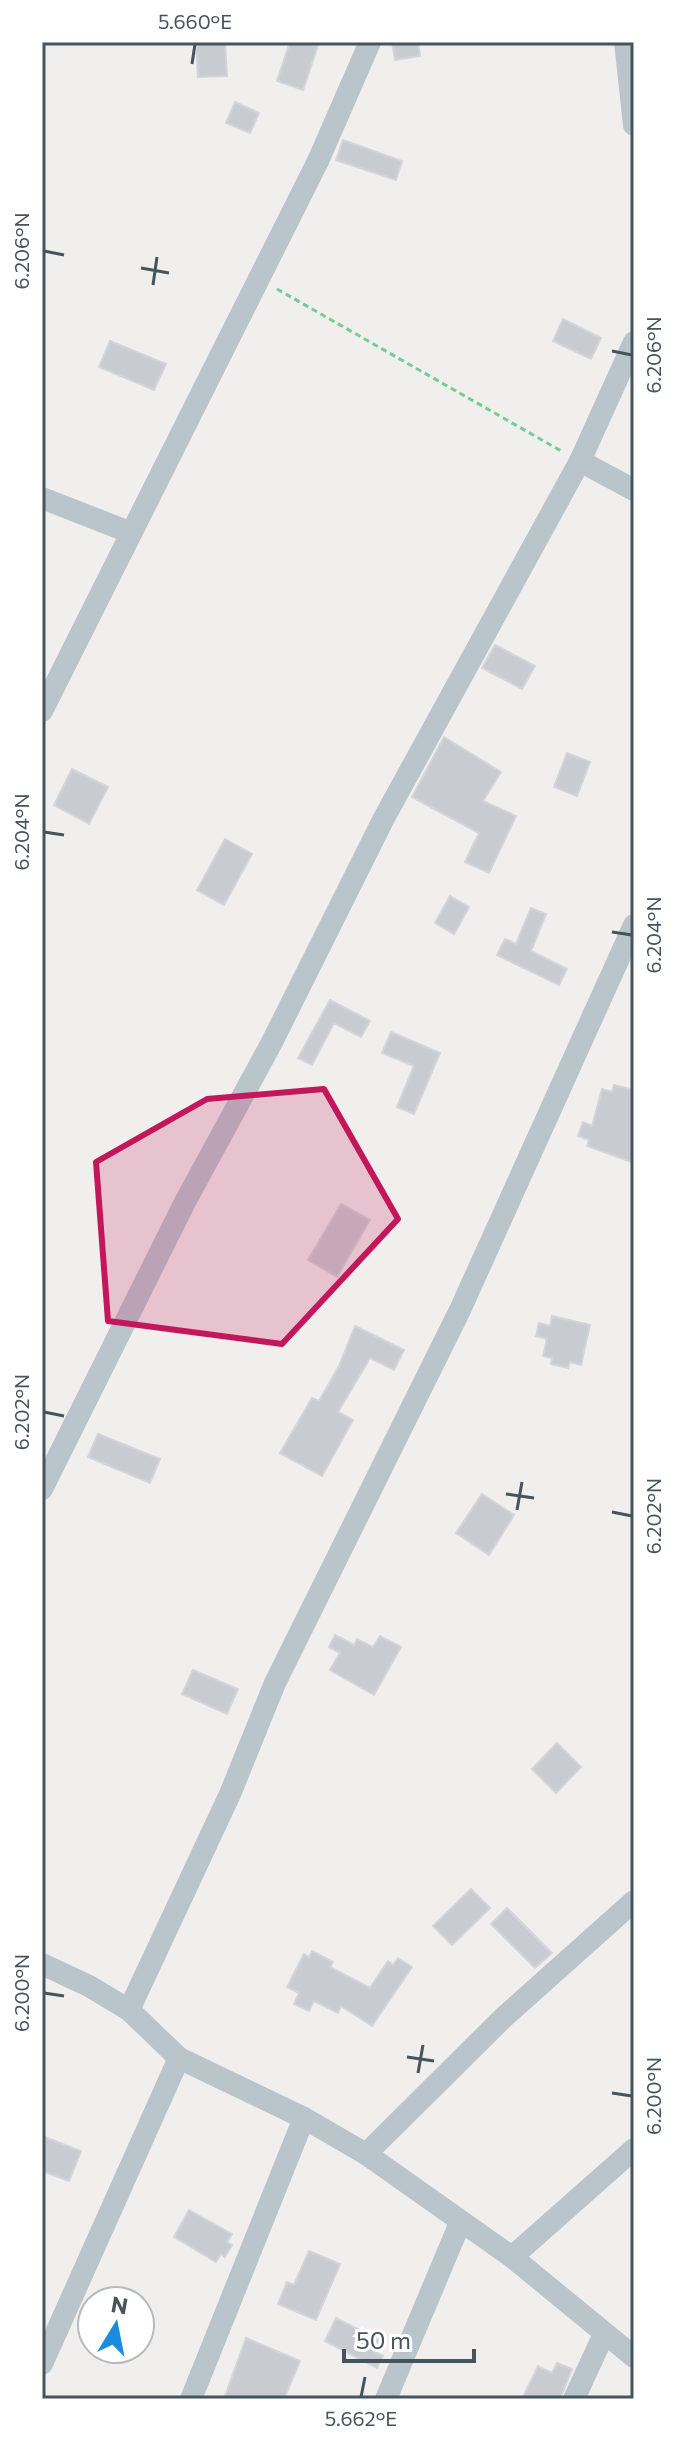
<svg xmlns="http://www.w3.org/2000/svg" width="676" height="2441" viewBox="0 0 676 2441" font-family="Commissioner,sans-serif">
  <rect width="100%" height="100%" fill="#f1eeee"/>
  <g fill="#c8ccd1" stroke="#d2d5da" stroke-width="2">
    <polygon points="196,42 225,42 227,76 198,77"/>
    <polygon points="290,42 319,42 303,90 277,81"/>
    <polygon points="392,42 418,42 420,56 395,60"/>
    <polygon points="235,102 259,113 250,133 226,123"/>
    <polygon points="343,140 402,161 396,180 336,160"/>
    <polygon points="563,319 601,338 591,359 553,341"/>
    <polygon points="110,341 166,364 154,390 99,367"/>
    <polygon points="495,645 535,666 522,689 482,668"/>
    <polygon points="444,737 501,772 483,801 516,816 489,873 465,862 479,833 412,797"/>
    <polygon points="567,753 590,762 577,796 554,787"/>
    <polygon points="72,769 108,787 89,824 54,805"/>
    <polygon points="225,839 252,854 224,905 197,890"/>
    <polygon points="450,896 469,907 454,934 435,923"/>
    <polygon points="531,908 546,914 531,951 567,969 559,985 497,955 505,939 516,944"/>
    <polygon points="330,1000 370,1021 361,1037 334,1023 312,1065 298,1058"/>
    <polygon points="391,1032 440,1053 414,1114 397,1107 414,1066 382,1053"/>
    <polygon points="614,1085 634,1090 634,1163 587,1146 589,1140 578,1136 583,1122 592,1126 602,1089 612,1092"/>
    <polygon points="341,1204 370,1220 337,1277 308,1260"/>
    <polygon points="552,1316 590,1325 581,1365 570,1362 568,1368 551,1364 552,1358 543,1356 547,1339 536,1336 539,1323 550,1326"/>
    <polygon points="355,1326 404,1350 394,1370 370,1358 338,1412 353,1420 322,1476 280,1453 312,1398 319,1401 339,1366"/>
    <polygon points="98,1434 160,1459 150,1483 88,1457"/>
    <polygon points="482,1494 514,1515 489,1555 456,1533"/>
    <polygon points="335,1635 354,1645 357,1639 373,1647 380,1636 401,1647 374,1695 330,1670 340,1653 329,1647"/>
    <polygon points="193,1670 238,1689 227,1714 182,1694"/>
    <polygon points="557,1743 581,1767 556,1793 532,1769"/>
    <polygon points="471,1889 490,1908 452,1945 433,1926"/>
    <polygon points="507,1908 552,1953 535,1968 491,1924"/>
    <polygon points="312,1951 333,1962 330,1967 370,1988 388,1961 393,1965 398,1958 412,1967 372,2026 341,2006 338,2013 314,2001 309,2011 294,2004 299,1993 287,1987 304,1954 309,1957"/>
    <polygon points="42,2136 81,2151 69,2181 42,2171"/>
    <polygon points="189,2210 232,2234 227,2242 232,2245 225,2257 221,2254 216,2262 174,2237"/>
    <polygon points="309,2251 340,2264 316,2320 278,2304 287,2282 294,2285"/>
    <polygon points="336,2318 379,2340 374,2351 383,2356 377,2368 325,2341"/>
    <polygon points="246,2338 300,2361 284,2399 224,2399"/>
    <polygon points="557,2363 572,2369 560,2399 522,2399 538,2366 552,2373"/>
  </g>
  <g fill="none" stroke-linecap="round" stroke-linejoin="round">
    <polyline stroke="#75cc95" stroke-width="3" stroke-dasharray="6 4" stroke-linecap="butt" points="277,289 563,452"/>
    <g stroke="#bac5cb" stroke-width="22">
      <polyline points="625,42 634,125"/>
      <polyline points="580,461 634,490"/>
      <polyline points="42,498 129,532"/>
      <polyline points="42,711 318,161 370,42"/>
      <polyline points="42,1489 185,1202 271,1044 384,818 580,461 634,342"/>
      <polyline points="42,1964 89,1986 129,2010 179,2058 304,2118 366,2154 512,2257 634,2357"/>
      <polyline points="129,2010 230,1794 275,1683 460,1310 634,925"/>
      <polyline points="366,2154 503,2018 634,1901"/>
      <polyline points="512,2257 634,2149"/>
      <polyline points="42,2364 179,2058"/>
      <polyline points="191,2399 304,2118"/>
      <polyline points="386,2399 460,2223"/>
      <polyline points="574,2399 604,2334"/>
    </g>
  </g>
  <path fill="#c2185b" fill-opacity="0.2" stroke="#c2185b" stroke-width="6" stroke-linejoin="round" d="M324 1089 398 1219 282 1344 108 1321 96 1162 207 1099Z"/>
  <path fill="none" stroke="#46545b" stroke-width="3" d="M192 64 195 44M44 251 64 255M141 268 169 273M153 285 157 257M612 351 632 355M44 832 64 835M612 932 632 935M44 1412 64 1416M506 1494 534 1498M517 1510 522 1482M612 1512 632 1516M44 1993 64 1996M407 2057 434 2061M418 2073 423 2045M612 2093 632 2096M361 2397 365 2377"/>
  <rect width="676" height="2441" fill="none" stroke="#ffffff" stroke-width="88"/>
  <g transform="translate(116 2325) rotate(10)"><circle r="38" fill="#ffffff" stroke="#b5bbbd" stroke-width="2"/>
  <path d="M0-6L14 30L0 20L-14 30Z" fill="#1a8bdf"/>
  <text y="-12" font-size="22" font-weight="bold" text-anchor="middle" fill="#46545b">N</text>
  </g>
  <path d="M344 2349v12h130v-12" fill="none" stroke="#46545b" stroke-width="4"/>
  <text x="356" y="2349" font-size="24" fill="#46545b" stroke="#ffffff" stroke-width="6" paint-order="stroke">50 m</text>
  <rect x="44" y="44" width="588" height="2353" fill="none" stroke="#46545b" stroke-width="3"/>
  <g font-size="20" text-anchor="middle" fill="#46545b">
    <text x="195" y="29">5.660°E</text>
    <text transform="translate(22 251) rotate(-90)" y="7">6.206°N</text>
    <text transform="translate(654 355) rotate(-90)" y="7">6.206°N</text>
    <text transform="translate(22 832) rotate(-90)" y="7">6.204°N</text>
    <text transform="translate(654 935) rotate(-90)" y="7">6.204°N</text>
    <text transform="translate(22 1412) rotate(-90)" y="7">6.202°N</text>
    <text transform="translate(654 1516) rotate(-90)" y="7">6.202°N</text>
    <text transform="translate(22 1993) rotate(-90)" y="7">6.200°N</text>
    <text transform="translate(654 2096) rotate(-90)" y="7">6.200°N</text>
    <text x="361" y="2426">5.662°E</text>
  </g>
</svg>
